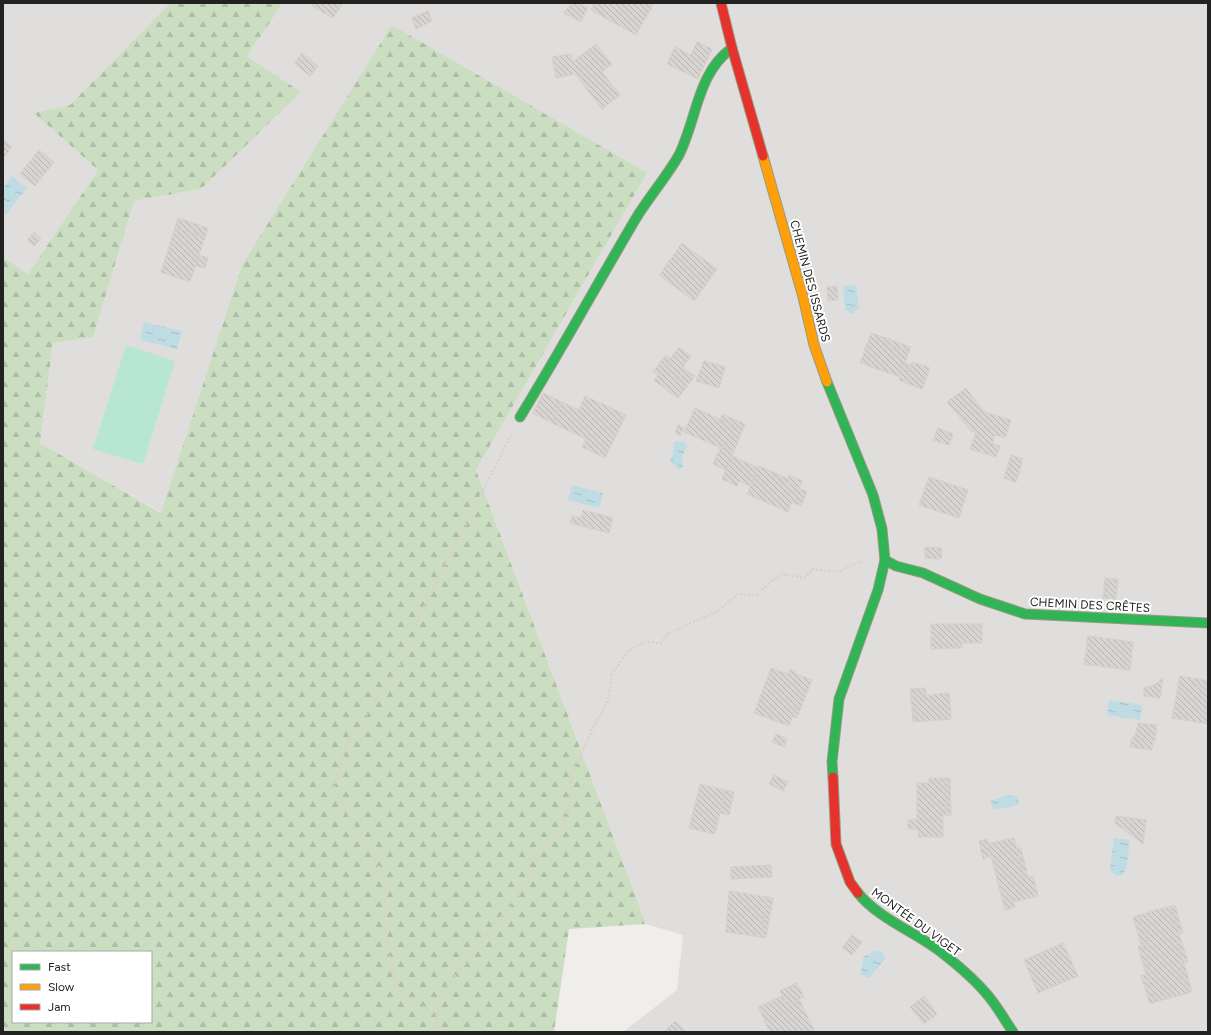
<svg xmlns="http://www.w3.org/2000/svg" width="1211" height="1035" viewBox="0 0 1211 1035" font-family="Figtree,sans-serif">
  <defs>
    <pattern id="forest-firs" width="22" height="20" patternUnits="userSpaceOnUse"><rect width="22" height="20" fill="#cbdec1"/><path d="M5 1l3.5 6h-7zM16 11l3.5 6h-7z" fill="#aebea6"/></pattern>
    <pattern id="water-ripples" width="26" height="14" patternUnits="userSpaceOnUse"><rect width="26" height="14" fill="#bfdbe3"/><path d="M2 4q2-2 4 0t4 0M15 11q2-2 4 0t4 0" fill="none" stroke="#a4bcc2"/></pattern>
    <pattern id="building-back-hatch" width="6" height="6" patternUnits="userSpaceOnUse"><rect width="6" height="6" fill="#d7d4d2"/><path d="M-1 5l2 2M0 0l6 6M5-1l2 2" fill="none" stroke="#b8b6b4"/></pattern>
  </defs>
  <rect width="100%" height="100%" fill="#f0eeeb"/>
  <g fill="#dfdedc">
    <polygon points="3,3 170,3 70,105 34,113 98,170 28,274 3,257"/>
    <polygon points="283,3 1208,3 1208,1032 623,1032 677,990 683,935 646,924 476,470 647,173 242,265 162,513 40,443 53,343 93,336 134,201 201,189 300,92 247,56"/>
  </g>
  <path fill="url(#forest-firs)" fill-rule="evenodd" d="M170 3H283L247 56 301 92 201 189 134 201 93 337 53 343 40 443 161 513 242 265 392 25 647 173 476 470 646 924 569 929 554 1032H3V257L28 274 98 170 34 113 70 105ZM13 952H151V1022H13Z"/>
  <polygon fill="#b7e6d2" points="126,345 175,361 143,464 93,449"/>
  <g fill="url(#water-ripples)">
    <polygon points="12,176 27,188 6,214 3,212 3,188"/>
    <polygon points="856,285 859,309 856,310 853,314 849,313 848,311 845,310 843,286"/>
    <polygon points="144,322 182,331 177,349 140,340"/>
    <polygon points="676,441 685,442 687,446 682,457 683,467 679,470 670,461 673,454 674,443"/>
    <polygon points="572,485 603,493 599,508 568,500"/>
    <polygon points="1109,700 1142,705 1140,720 1107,715"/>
    <polygon points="1017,795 1019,804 1006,808 993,809 991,801 1004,796"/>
    <polygon points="1114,838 1130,840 1126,872 1124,871 1123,875 1117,876 1110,870"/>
    <polygon points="876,951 879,951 884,954 885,959 871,976 867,978 860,974 863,963 863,957"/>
  </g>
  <g fill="url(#building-back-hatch)" stroke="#d3d0cc">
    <polygon points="314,3 343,3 333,18 312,6"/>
    <polygon points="572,3 578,3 588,8 581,22 564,13"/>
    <polygon points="594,3 650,3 653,5 636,35 591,10"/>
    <polygon points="428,11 432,21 416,29 412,18"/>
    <polygon points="697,42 712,49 698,79 667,64 675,47 691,55"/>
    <polygon points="596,44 612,64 602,72 620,95 602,109 575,74 556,78 552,57 571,54 572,62"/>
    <polygon points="302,53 318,66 310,76 294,63"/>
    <polygon points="3,140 12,147 3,158"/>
    <polygon points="39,150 54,162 35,186 20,174"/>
    <polygon points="178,218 208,228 205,237 175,228"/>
    <polygon points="175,228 205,237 190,282 161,272"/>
    <polygon points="34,232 41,239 34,246 27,240"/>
    <polygon points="682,243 717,269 694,301 659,275"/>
    <polygon points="199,255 208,258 205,268 196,266"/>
    <polygon points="837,286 838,300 828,301 827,287"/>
    <polygon points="871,333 886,338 884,343 909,352 903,369 909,371 912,362 930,368 922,389 899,380 900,377 860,363"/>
    <polygon points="886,338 911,347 909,352 884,343"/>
    <polygon points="679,347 691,356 683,367 685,369 668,391 654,380"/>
    <polygon points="666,355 671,359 658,375 653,371"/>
    <polygon points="704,361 725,367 719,388 696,381"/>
    <polygon points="905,363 911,365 909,371 903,369"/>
    <polygon points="685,369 695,376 678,398 668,391"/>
    <polygon points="966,388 984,412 1011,420 1005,438 995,435 992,444 1000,446 996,457 970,449 976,432 971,431 947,402"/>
    <polygon points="543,393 562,402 552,423 533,413"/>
    <polygon points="585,396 626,415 605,458 582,447 586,439 552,423 562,402 579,410"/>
    <polygon points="695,408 733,425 736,420 745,424 734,451 724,447 723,449 684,432"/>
    <polygon points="722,414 736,420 733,425 720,419"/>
    <polygon points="678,425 684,428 680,436 675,433"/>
    <polygon points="938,428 953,434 949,445 933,440"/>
    <polygon points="724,447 734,451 726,470 713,464 720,448 723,449"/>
    <polygon points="1011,455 1023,459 1016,482 1004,478"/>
    <polygon points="732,456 758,468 750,486 739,481 737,486 722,479"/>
    <polygon points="759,466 778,474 777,477 807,492 801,506 792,502 788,512 747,494"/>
    <polygon points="778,474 787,479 789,475 802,481 799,488 777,477"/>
    <polygon points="929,477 968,490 959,518 919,505"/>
    <polygon points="583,510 613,518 609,533 570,523 572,516 581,518"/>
    <polygon points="925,547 942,548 941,559 925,558"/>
    <polygon points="1105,578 1118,579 1116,599 1103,598"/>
    <polygon points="931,624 982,624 982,643 955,643 955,648 931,649"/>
    <polygon points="1088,636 1133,642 1130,670 1084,664"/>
    <rect x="955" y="643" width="7" height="5"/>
    <polygon points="771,668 788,674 790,670 792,669 796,672 796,674 812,680 808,690 803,688 789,726 754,713"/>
    <polygon points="1180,676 1198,679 1197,687 1208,689 1208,724 1172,718"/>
    <polygon points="1163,678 1160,698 1144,696 1144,688 1156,684"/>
    <polygon points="1198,679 1208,681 1208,689 1197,687"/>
    <polygon points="803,688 808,690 797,718 792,716"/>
    <polygon points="926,688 926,695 911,697 910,689"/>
    <polygon points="949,693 951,719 913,722 911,697"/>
    <polygon points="1138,723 1157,725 1155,741 1135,738"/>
    <polygon points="776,734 787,739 784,747 772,742"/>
    <polygon points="1132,737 1153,740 1152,750 1130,747"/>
    <polygon points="774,775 788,782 783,791 769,784"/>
    <polygon points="929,778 945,778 946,815 943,815 943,837 919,837 918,829 908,829 908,820 917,819 917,783 929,783"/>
    <polygon points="945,778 950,778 951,815 946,815"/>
    <polygon points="700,784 725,790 715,834 689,828"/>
    <polygon points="725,790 734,792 729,815 720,813"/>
    <polygon points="1116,816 1146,820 1143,844 1115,823"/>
    <polygon points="1014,838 1024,878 1033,876 1038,896 1014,902 1015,907 1005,910 988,844"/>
    <polygon points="987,839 991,856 983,859 979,841"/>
    <polygon points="1021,848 1028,877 1024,878 1017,849"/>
    <polygon points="771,865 772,877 731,879 731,867"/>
    <polygon points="729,891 767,897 761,937 726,932"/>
    <polygon points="767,897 773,898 766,938 761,937"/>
    <polygon points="1175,905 1183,933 1179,934 1171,906"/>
    <polygon points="1171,906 1179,934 1175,935 1183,963 1180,965 1188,993 1155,1002 1147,974 1151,973 1143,945 1147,943 1139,915"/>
    <polygon points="1139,915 1147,943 1141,945 1133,917"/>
    <polygon points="1179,934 1188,962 1183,963 1175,935"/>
    <polygon points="852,935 862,942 852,955 842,948"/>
    <polygon points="1063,943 1078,976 1038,993 1024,960"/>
    <polygon points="1141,945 1143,945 1151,973 1146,974 1138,946"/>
    <polygon points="1183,963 1184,963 1192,991 1188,993 1180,965"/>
    <polygon points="1147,974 1155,1002 1150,1004 1141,976"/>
    <polygon points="797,983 804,997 787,1005 780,991"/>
    <polygon points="782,996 787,1005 799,999 814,1030 810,1032 770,1032 758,1007"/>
    <polygon points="924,996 937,1014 924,1024 910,1007"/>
    <polygon points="675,1021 687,1032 664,1032"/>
  </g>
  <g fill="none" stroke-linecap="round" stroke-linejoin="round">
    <defs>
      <g id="fast">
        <polyline points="827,382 873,495 882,529 885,560 878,590 839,699 832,762 833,777"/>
        <path d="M520 417C560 352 596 286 635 220 648 198 666 178 679 155 697 119 697 73 732 48"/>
        <polyline points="885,560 896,566 923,573 980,599 1025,614 1208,623"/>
        <path d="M858 893C877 917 912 931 937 949 954 962 971 976 985 992 996 1004 1004 1019 1013 1032"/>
      </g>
      <polyline id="slow" points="763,156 803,297 814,345 827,382"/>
      <g id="jam">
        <polyline points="721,3 732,48 763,156"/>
        <polyline points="833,777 836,844 850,882 858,893"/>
      </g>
    </defs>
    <use href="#fast" stroke="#999a82" stroke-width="11"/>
    <use href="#slow" stroke="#999a82" stroke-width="11"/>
    <use href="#jam" stroke="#999a82" stroke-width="11"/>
    <g stroke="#dccecd" stroke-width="2.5" stroke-dasharray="2 2" stroke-linecap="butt">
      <polyline points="437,1016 445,988 461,970 481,941 529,882 528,860 558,835 563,824 570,805 572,773 591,732 608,700 612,674 628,651 645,642 661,643 669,633 718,611 738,594 757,595 773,580 782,574 805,578 812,569 838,572 862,561"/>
      <polyline points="434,1032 437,1016 401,992 392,973 385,927 385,877 358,833 334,787 347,744 414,643 418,619 511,435"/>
    </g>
    <use href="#fast" stroke="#30b455" stroke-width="9"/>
    <use href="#slow" stroke="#ff9f0a" stroke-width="9"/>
    <use href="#jam" stroke="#e5322d" stroke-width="9"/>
  </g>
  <g text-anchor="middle" stroke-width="4" stroke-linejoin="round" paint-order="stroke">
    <g font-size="12" fill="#222" stroke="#fff">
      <text transform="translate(810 281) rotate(75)" y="4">CHEMIN DES ISSARDS</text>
      <text transform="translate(1090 605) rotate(3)" y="4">CHEMIN DES CRÊTES</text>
      <text transform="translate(916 922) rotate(36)" y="4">MONTÉE DU VIGET</text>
    </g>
  </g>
  <rect width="1211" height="1035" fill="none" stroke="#222222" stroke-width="8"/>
  <rect x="12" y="951" width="140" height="72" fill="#ffffff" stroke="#a7a7a7"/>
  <rect x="20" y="964" width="20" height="6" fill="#30b455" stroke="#a7a7a7"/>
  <text x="48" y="971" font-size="12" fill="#222222">Fast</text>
  <rect x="20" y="984" width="20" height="6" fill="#ff9f0a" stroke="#a7a7a7"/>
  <text x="48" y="991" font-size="12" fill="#222222">Slow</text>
  <rect x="20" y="1004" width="20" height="6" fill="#e5322d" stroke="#a7a7a7"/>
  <text x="48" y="1011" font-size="12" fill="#222222">Jam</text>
</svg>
